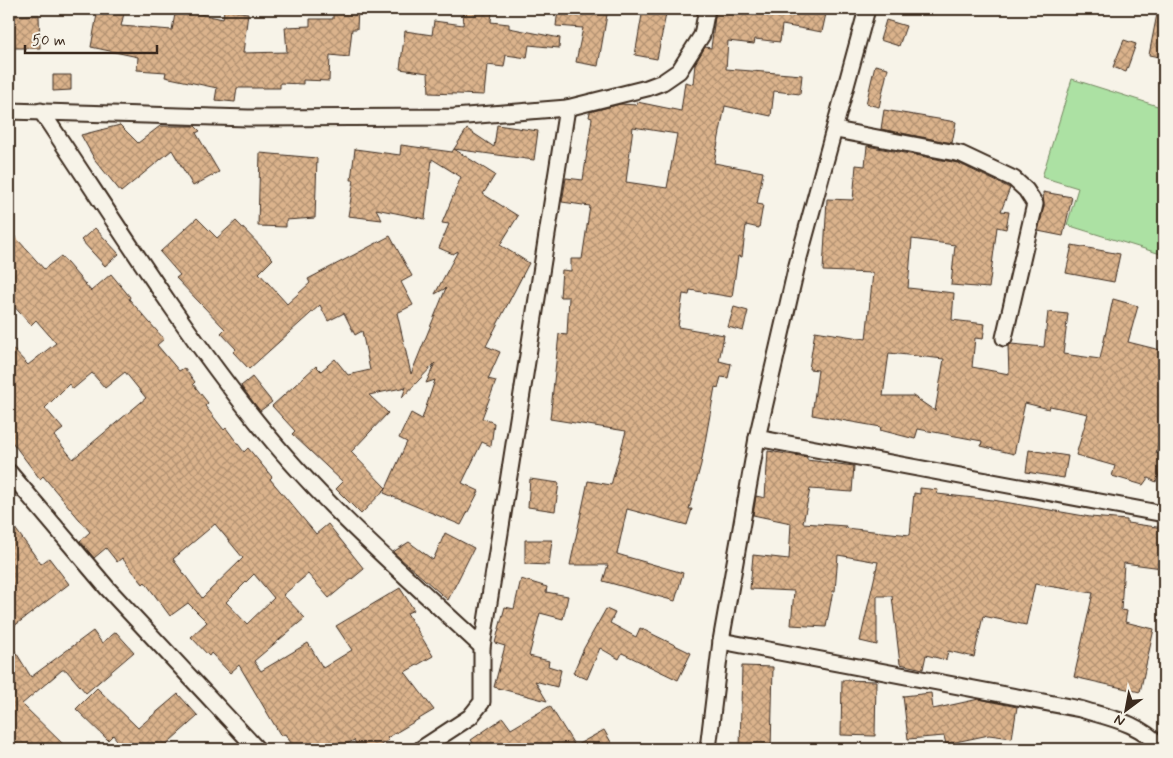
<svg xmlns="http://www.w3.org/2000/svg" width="1173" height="758" viewBox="0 0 1173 758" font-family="Mynerve,sans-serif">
  <defs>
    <pattern id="building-cross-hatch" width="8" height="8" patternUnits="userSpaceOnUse" patternTransform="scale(1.25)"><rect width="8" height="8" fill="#dbb38c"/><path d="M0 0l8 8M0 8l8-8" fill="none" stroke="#b39272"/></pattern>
  </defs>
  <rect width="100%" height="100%" fill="#f7f3e8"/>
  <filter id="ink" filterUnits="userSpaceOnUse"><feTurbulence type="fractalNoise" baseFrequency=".02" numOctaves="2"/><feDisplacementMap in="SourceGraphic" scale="10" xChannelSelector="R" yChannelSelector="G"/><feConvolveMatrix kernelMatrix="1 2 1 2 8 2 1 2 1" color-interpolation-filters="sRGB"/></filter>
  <g filter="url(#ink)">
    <polygon fill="#ace1a3" stroke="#748660" points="1072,79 1164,108 1164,255 1067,225 1078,188 1042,177"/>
    <g fill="url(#building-cross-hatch)" stroke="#3b2a1e" fill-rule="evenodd">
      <polygon points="98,9 125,9 121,26 172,30 176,9 196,9 195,13 223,19 224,10 248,13 243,53 287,52 285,27 310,26 310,19 333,19 333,9 358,9 357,29 352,29 349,57 330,55 329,81 303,80 303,84 280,83 280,88 237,88 235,102 215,100 217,88 165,77 166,72 137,70 138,57 91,47"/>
      <polygon points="464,9 492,11 491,22 509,24 509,28 560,38 559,48 529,45 527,58 506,55 504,67 487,65 484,95 429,93 428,73 400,69 405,31 432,35 434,21 463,25"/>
      <polygon points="558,9 608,9 598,66 576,62 583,28 556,26"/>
      <polygon points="643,9 667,9 657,59 635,55"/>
      <path d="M716 9H827L822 32 782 25 780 42 755 39 754 44 728 41 726 69 802 75 800 94 774 91 771 116 725 106 714 163 763 172 757 204 763 205 759 228 746 225 742 257 738 256 732 297 690 290 689 295 683 294 678 327 724 335 719 361 731 364 728 378 721 377 718 388 715 387 701 464 689 509H692L687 525 627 509 617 554 683 573 675 601 603 581 608 565H570L588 481 611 485 626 431 550 419 559 334 567 335 569 297H560L562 270 571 271V259H582L590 206 562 202 566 178 583 180 592 118 589 117 590 112 620 104 637 105V102L681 111 685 82 693 84 695 64 705 47 711 48ZM633 127 677 134 667 188 626 182Z"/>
      <polygon points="1157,14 1164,15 1164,58 1149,55"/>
      <polygon points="39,15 40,48 9,48 9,16"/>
      <polygon points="886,20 906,26 899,46 880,40"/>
      <polygon points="1124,40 1136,44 1126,72 1113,67"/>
      <polygon points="875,65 888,68 879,107 866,104"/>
      <polygon points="53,75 71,75 71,90 53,91"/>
      <polygon points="884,110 956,122 952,143 881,129"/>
      <polygon points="120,125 138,143 160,126 195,126 200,131 196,133 219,172 193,186 172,150 121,192 95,160 81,135"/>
      <polygon points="497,125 538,131 534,160 454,149 495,175 483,194 518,216 500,245 529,263 486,346 500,352 488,379 496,381 482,418 494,423 491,446 482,442 462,483 479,491 461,525 384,493 407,442 399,438 411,413 422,419 435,380 426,383 435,363 402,398 406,387 369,395 388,413 351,452 386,488 361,514 336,489 343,482 292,434 295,431 272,406 316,366 321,371 335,359 348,375 370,370 362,331 355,335 344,313 328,321 320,305 249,369 233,352 236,349 221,333 225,329 176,278 180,275 160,252 197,218 217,238 236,221 273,259 259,273 287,304 310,283 308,279 390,236 412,276 401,282 413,305 397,313 411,374 446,288 435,294 458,251 453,254 439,248 449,224 442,223 461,177 432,159 425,219 376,209 382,220 348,216 354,180 351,180 355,149 400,155 401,145 452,152 467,129 494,147"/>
      <path d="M867 146 958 163 1010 188 1001 211 1009 212 1006 229 997 227 989 288 951 285 955 245 912 239 908 288 954 293 952 320 985 324 983 339 975 338 972 367 1009 374 1008 346 1011 344 1044 347 1048 312 1068 314 1063 354 1100 359 1113 299 1138 306 1128 342 1164 351V426L1156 453 1164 456V461L1156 482 1148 478 1143 485 1112 476 1115 466 1076 455 1088 414 1050 406 1049 409 1025 403 1014 454 981 446 982 441 918 429 915 439 880 430 881 427 812 415 818 370 809 369 815 331 866 339 873 273 823 271 827 199 853 200 856 165 865 166ZM889 353 944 359 935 411 913 396H883Z"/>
      <polygon points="260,153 317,158 315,218 286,220 286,227 258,226"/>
      <polygon points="1043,192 1072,197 1063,236 1038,231 1044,206"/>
      <polygon points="95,228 119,254 105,266 81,240"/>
      <path d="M9 230 44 269 61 256 91 291 111 274 130 297 129 299 164 339 157 345 179 371 184 368 195 382 193 384 208 403 205 406 224 430 226 428 244 452 248 448 272 477 270 479 316 534 328 524 364 569 329 598 308 574 283 595 305 618 254 661 261 671 308 643 323 668 352 650 336 626 400 588 414 610 407 613 433 656 405 672 434 710 387 738 389 740 374 749H359L354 740 339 749H295L285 734 281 736 239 665 230 673 211 653 209 656 191 637 207 622 188 603 170 616 145 582 143 584 122 558 117 562 106 548 94 558 80 541 90 532 43 476 40 479 9 438V345L28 365 56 343 36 320 31 325 9 301ZM125 372 146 398 73 459 54 436 63 429 45 408 69 384 73 389 92 373 105 388ZM215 524 243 558 202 598 173 559ZM254 574 274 598 247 624 226 602Z"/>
      <polygon points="1072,245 1120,254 1114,282 1066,273"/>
      <polygon points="734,307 748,311 743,331 728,327"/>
      <polygon points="252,377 272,402 260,411 241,386"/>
      <polygon points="1029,450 1068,456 1064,478 1026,472"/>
      <polygon points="768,451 807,457 807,460 854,466 852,492 810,489 803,523 846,526 845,528 910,535 914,493 920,494 920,488 938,490 937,494 993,500 1090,517 1127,520 1127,523 1164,528 1162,568 1124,563 1121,610 1127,611 1125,622 1154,629 1140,692 1074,677 1093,593 1035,584 1026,625 983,616 974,657 948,651 946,660 926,655 923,669 900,664 892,596 877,596 877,645 860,641 878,562 838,555 835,591 833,591 826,627 791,625 794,591 750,589 753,555 789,559 791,523 753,515 756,496 765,498"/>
      <polygon points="530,479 559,483 555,511 528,507"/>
      <polygon points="9,520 41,564 49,558 69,584 9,630"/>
      <polygon points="445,533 474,548 448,600 393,552 409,542 433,560"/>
      <polygon points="525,540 552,540 549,565 525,564"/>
      <polygon points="521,579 547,587 546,592 568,596 563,619 540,613 529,656 549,661 548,666 561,670 557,687 535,681 547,701 494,687 505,646 495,643 505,607 514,609"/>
      <polygon points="606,609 615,613 610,623 636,637 640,628 691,653 678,680 622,653 619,659 600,648 587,679 573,673 584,648"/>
      <polygon points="93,631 102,643 116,632 134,652 86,693 66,670 62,670 22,704 68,749 9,749 9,641 31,677"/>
      <polygon points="742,666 773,667 771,749 740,749"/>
      <polygon points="842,680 876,681 875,736 841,735"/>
      <polygon points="97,688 138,728 178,694 198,716 161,749 124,749 113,735 108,740 76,709"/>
      <polygon points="931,693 933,709 979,699 1017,707 1012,738 989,735 946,744 944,736 908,739 903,696"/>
      <polygon points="550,706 575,746 604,730 615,749 477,749 471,740 503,718 511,729"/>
    </g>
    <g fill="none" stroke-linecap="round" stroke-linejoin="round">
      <defs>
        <g id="minor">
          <polyline points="9,111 248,118 454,117 567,108 647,88 663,82 679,71 702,35 707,9"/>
          <path d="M41 111C111 215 178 324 257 422 323 505 405 575 482 647"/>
          <polyline points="836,130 961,154 1014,179 1026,190 1035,204 1004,338"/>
          <polyline points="757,438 1164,514"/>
          <polyline points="9,472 108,589 257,749"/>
          <path d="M721 641 1080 709C1114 719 1137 722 1163 748"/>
          <polyline points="421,749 470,717 482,702 482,647 567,108"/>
          <polyline points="708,749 721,641 757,438 797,265 867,9"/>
        </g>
      </defs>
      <use href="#minor" stroke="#3b2a1e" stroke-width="19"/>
      <use href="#minor" stroke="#f7f3e8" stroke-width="15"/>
    </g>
  </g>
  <rect width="1173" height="758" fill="none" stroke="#f7f3e8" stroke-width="30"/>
  <rect x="15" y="15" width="1143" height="728" fill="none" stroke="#3b2a1e" stroke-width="2" filter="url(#ink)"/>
  <g transform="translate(1126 710) rotate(212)" stroke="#f7f3e8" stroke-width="4" paint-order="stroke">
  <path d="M0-4L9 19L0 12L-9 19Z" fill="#3b2a1e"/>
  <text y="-8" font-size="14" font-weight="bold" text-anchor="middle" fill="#3b2a1e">N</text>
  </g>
  <path d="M25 45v8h132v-8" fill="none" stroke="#3b2a1e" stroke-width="2.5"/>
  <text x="32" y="45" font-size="15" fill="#3b2a1e" stroke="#f7f3e8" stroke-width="4" paint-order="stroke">50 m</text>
</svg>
